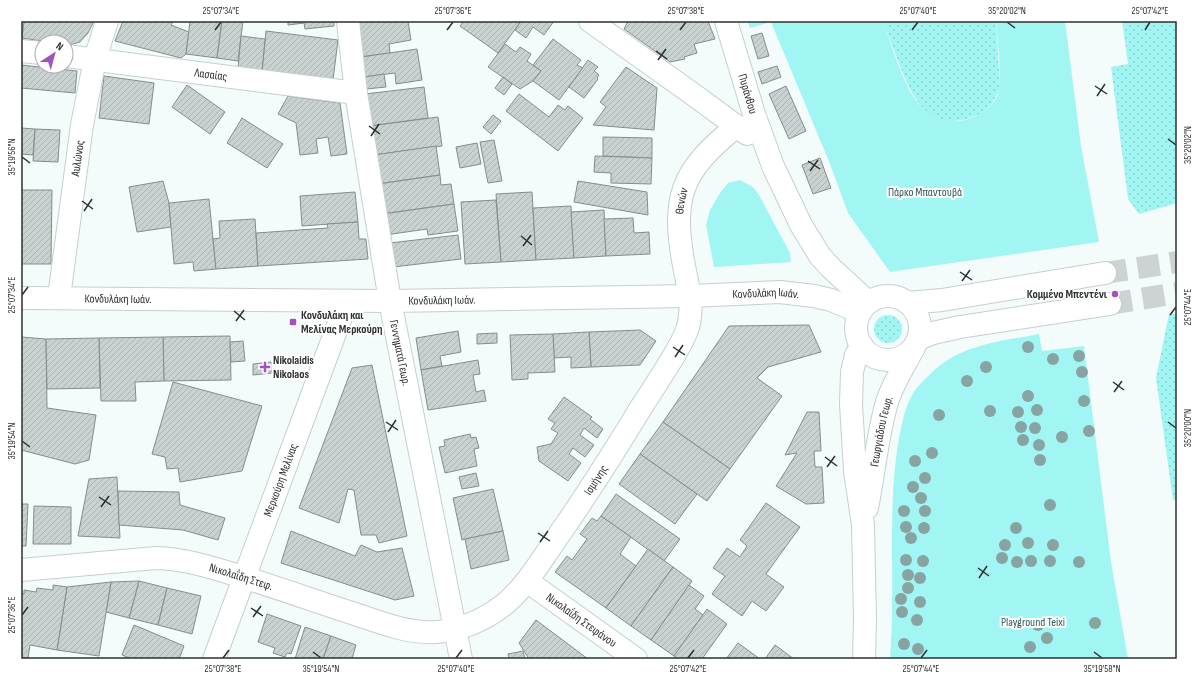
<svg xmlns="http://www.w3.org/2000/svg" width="1198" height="680" viewBox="0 0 1198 680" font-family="'Sofia Sans Condensed',sans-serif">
  <defs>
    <pattern id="grass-dots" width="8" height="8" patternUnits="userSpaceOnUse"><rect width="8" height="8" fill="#a1f5f3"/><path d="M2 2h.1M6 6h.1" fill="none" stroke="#8bd2d1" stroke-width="1.8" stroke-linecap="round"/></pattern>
    <pattern id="building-hatch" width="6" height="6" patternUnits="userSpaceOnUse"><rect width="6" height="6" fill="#cad1d1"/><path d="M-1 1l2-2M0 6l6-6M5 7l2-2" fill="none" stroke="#aeb4b4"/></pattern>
  </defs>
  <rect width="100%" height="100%" fill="#f4fcfb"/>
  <g fill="url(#grass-dots)">
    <path d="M883 21H996L1000 86C996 102 986 113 970 118 926 132 911 95 898 61 893 48 888 34 883 21Z"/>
    <polygon points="1122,21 1177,21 1177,203 1139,214 1128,199 1111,67 1128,64"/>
    <polygon points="1169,314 1176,314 1177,318 1177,500 1173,500 1156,378"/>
    <circle cx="888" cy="329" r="14"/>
  </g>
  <g fill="#a1f5f3">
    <path d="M747 21H883C892 45 902 82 917 102 924 110 934 118 945 120 964 125 991 113 998 94 1003 79 997 38 996 21H1065L1081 146 1099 242 890 272 848 213 830 164 771 22 750 28Z"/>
    <polygon points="740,180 753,187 759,195 790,253 791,262 714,267 706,225 710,210 720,193 728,183"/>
    <path d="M1039 334 1042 351 1084 346 1111 562 1128 659H890C891 642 892 625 892 607 893 551 889 494 899 438 902 424 905 407 912 395 919 383 938 366 949 359 976 343 1009 340 1039 334Z"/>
  </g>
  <g fill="url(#building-hatch)" stroke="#868c8c">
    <polygon points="24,21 92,21 93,23 88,33 80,42 69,45 66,45 66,42 48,42 22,38"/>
    <polygon points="123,21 173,21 171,25 189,32 186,54 181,58 115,41"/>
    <polygon points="190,21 222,21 217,58 186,54"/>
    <polygon points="222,21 243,21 238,61 217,58"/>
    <polygon points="288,21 334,21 334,26 305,29 304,23 288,25"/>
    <polygon points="356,21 408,21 411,40 389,44 390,53 361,57"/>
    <polygon points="464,21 521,21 498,53 460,26"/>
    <polygon points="521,21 554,21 544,35 533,27 526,38 515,30"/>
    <polygon points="628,21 708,21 715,39 694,44 697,53 684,57 685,59 670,62 624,29"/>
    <polygon points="266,31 338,40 333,80 262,71"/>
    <polygon points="762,33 769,56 758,59 751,36"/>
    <polygon points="241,36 265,39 262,71 238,68"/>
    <polygon points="553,39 581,60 577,65 583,68 559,100 533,81 541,71 533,65"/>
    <polygon points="505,44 516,52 520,47 531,54 527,61 541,71 533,81 520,89 488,67"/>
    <polygon points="417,49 422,80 396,84 395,73 364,77 361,57"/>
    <polygon points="588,60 598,67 594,71 599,75 597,78 598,79 584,98 569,87"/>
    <polygon points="21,65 77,71 75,93 21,88"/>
    <polygon points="777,66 781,77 762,84 758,72"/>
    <polygon points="626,67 657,88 654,130 593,125 606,107 600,102"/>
    <polygon points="384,74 386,87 366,89 364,77"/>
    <polygon points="104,76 154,83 149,124 99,118"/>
    <polygon points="503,77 512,84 504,95 495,88"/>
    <polygon points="187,85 225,112 210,134 172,107"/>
    <polygon points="786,86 806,131 789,139 769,94"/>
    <polygon points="424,87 428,118 370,126 365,94"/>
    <polygon points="519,94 549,117 558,105 565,110 568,106 583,118 558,151 506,111"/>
    <polygon points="288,96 340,103 347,154 331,156 328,137 316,139 318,153 300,155 296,123 278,114"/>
    <polygon points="493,115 501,121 491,134 483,127"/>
    <polygon points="438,117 442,146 374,155 370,126"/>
    <polygon points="242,118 283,144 267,168 227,143"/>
    <polygon points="21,128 35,129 33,155 21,154"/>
    <polygon points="35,129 60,130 58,162 33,161"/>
    <polygon points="603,137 652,138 652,158 603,156"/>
    <polygon points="494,140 502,181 488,183 480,142"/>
    <polygon points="477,143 481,164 460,168 456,147"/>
    <polygon points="436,146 440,175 378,184 374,155"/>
    <polygon points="595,156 652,158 651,184 611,183 611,173 594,172"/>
    <polygon points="820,158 831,188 813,194 802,165"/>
    <polygon points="440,175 441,185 451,184 454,204 382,214 378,184"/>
    <polygon points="163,181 169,203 171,227 137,232 129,187"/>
    <polygon points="578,181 647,192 648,215 574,202"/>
    <polygon points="21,190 52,190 51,264 21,264"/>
    <polygon points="355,192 358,222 302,226 300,196"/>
    <polygon points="532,192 536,260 501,262 496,194"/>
    <polygon points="209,199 216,269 194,271 193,262 174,264 169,203"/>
    <polygon points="496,200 501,262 465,264 461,202"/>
    <polygon points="454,204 458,231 428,235 427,229 385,235 382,214"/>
    <polygon points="571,206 574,258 536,260 533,208"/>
    <polygon points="604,210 606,256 574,258 571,212"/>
    <polygon points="633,218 634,233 649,232 650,254 606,256 604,219"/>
    <polygon points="255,219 258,266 216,269 213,239 220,238 219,221"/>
    <polygon points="358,222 359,239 366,239 368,259 258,266 256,233 328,228 327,224"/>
    <polygon points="458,235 461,259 393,267 390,243"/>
    <polygon points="809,325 821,352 768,367 757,378 782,396 730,469 663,422 729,326"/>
    <polygon points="640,330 656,341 640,365 591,367 589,332"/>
    <polygon points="458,331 461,352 440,356 442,366 421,370 416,338"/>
    <polygon points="589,332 591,367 571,368 571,357 554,358 553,334"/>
    <polygon points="497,333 497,343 477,344 477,334"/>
    <polygon points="553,334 555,372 528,373 528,379 512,380 510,335"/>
    <polygon points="230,336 231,380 164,381 163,337"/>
    <polygon points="21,337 46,339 47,408 96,415 89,460 75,464 21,450"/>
    <polygon points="163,337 164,381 135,382 136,401 101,401 99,338"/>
    <polygon points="99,338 100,388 47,389 46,339"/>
    <polygon points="243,341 245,361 231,362 230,342"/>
    <polygon points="478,360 480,374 473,375 476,392 484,390 486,401 428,410 421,370"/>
    <polygon points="271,362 272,373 253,375 253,364"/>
    <polygon points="372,365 407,536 379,543 376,535 361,535 354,490 348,489 339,523 299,508 352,368"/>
    <polygon points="173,382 262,406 242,471 180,482 178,468 167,469 165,457 152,454"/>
    <polygon points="564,397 592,417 590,419 603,429 597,438 584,428 580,435 594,445 585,457 573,448 569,454 581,463 568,481 539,461 537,447 551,444 558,433 551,429 555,423 548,419"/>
    <polygon points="807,412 819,412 821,451 814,451 815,467 822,467 824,503 806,504 776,486 797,453 785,455"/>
    <polygon points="663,422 730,469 707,501 640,454"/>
    <polygon points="470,434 471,438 476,437 479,448 474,449 477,466 445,473 439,447 445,446 444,440"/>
    <polygon points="640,454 697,494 675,524 619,484"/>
    <polygon points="476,473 479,486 462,489 459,477"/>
    <polygon points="117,477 120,538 78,536 89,479"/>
    <polygon points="493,489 503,531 462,540 453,498"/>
    <polygon points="118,491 179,492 180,505 225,518 218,540 183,530 119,525"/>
    <polygon points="616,494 680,539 664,561 601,516"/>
    <polygon points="766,503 800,527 766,574 784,587 766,611 752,601 742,616 712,594 725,576 713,568 727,548 740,557 747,546 740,540"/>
    <polygon points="21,504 28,504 26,546 21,546"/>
    <polygon points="34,506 71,507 71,544 33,544"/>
    <polygon points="601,516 631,537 620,554 636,566 606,608 555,572 567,556 572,560 587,539 580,534 592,518 597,521"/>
    <polygon points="291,531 355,556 361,545 377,552 402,548 414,596 395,600 281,563"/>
    <polygon points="503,531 509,560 471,569 465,539"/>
    <polygon points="648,549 673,567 631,626 606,608"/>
    <polygon points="673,567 692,581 651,640 631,626"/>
    <polygon points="139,581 167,588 158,625 129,618"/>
    <polygon points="139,581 129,618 106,612 111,582"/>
    <polygon points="111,582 99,656 57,650 67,587"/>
    <polygon points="53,585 67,587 57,650 30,645 28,658 21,657 21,593 24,594 24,590 36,592 37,588 53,590"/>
    <polygon points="689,585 704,596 695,609 703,615 674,656 651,640"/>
    <polygon points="167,588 201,596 192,634 158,625"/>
    <polygon points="707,609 727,624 702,659 677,659 674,656"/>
    <polygon points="267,614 301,626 291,654 287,653 285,657 273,653 275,648 258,642"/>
    <polygon points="536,620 588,659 529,659 519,643"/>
    <polygon points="134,625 184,646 179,659 132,659 122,655"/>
    <polygon points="305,627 331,636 323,659 295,659"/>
    <polygon points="331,636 356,645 352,659 323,659"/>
    <polygon points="738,643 760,659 726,659"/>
    <polygon points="775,645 794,659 765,659"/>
    <polygon points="523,651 525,659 504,659 509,658 508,654"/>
  </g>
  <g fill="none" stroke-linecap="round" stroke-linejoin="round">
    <g stroke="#ccd3d2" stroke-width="22" stroke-dasharray="22 11" stroke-linecap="butt">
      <polyline points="1105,273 1177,262"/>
      <polyline points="1110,304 1177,293"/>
    </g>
    <defs>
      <g id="minor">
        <path id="s1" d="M348 21 356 93 390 301 461 659"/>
        <polyline points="590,21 694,95 747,134"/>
        <path id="s2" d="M726 21 754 114 773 166 801 225 820 256 831 268 868 302"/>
        <polyline points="21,51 42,53"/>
        <path id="s3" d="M66 56 356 93"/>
        <path id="s4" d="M59 297 82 125 95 59 107 21"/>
        <path id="s5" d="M21 570 156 558C184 559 207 566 233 574 273 586 312 600 352 613 379 622 408 634 437 632 462 630 486 619 505 604 525 587 539 564 554 542 585 498 614 452 642 406 652 391 662 375 672 359 677 350 683 341 687 330 694 310 689 291 685 271 671 199 679 172 737 126"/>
        <path id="s6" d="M527 581 636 659"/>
        <path id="s7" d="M214 659 347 301"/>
      </g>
      <g id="tertiary">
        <circle cx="888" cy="328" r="32"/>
        <path id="s8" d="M21 298 390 301 690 296 780 292 814 296 831 300 860 312"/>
        <polyline points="908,303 942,300 1105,273"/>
        <polyline points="918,339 933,333 960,327 1110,304"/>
        <polyline points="862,346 856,355 852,372 851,404 855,471 863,525 865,620 864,659"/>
        <path id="s9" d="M867 508C874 473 877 437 887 402 893 383 905 365 914 347"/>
      </g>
    </defs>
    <use href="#minor" stroke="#c7cece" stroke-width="24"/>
    <use href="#tertiary" stroke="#c7cece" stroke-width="24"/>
    <use href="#minor" stroke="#fff" stroke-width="22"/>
    <use href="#tertiary" stroke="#fff" stroke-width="22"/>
  </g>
  <g fill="#87a4a3">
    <circle cx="1028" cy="347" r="6"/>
    <circle cx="1079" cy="356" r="6"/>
    <circle cx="1053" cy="359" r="6"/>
    <circle cx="986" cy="367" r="6"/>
    <circle cx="1082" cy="372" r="6"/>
    <circle cx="967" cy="381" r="6"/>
    <circle cx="1028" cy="396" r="6"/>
    <circle cx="1084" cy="401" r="6"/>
    <circle cx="1037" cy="410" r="6"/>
    <circle cx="990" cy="411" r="6"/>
    <circle cx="1018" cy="412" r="6"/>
    <circle cx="939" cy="415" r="6"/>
    <circle cx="1021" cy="427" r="6"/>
    <circle cx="1035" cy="428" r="6"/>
    <circle cx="1089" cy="431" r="6"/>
    <circle cx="1062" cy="437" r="6"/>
    <circle cx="1023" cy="440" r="6"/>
    <circle cx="1039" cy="445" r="6"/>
    <circle cx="932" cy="453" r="6"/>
    <circle cx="1040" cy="460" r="6"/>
    <circle cx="915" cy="461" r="6"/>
    <circle cx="925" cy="478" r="6"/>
    <circle cx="913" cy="487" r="6"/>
    <circle cx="921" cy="498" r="6"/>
    <circle cx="1050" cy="505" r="6"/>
    <circle cx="904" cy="511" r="6"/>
    <circle cx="925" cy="511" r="6"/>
    <circle cx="906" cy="527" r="6"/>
    <circle cx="924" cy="528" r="6"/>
    <circle cx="1016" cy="528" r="6"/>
    <circle cx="911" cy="538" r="6"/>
    <circle cx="1028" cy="543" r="6"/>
    <circle cx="1005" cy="545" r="6"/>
    <circle cx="1053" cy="545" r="6"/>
    <circle cx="1002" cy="558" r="6"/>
    <circle cx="906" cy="560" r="6"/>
    <circle cx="923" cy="561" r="6"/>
    <circle cx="1031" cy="561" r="6"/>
    <circle cx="1050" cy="561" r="6"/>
    <circle cx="1017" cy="562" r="6"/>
    <circle cx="1079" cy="562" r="6"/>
    <circle cx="908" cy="575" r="6"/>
    <circle cx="920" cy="578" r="6"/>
    <circle cx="908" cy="588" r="6"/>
    <circle cx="901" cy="599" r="6"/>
    <circle cx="920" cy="602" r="6"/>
    <circle cx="902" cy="612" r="6"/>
    <circle cx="917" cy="620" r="6"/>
    <circle cx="1095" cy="623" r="6"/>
    <circle cx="1038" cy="625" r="6"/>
    <circle cx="1047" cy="638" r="6"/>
    <circle cx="904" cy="644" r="6"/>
    <circle cx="1030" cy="647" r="6"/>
    <circle cx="918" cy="649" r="6"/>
  </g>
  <path fill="none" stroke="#2d3030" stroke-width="1.5" d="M1007 22 1015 28M215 30 221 22M447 30 453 22M680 30 686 22M912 30 918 22M1145 30 1150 22M656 51 667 59M658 60 666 49M1095 86 1107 94M1097 96 1105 84M369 126 380 134M371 136 379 124M1168 139 1176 145M22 157 30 163M808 161 820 169M810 171 818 160M82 201 93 209M84 211 92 199M521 236 532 245M523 246 531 235M960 272 972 280M962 281 970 270M22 295 28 287M234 311 245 320M1170 315 1176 307M236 321 244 310M673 347 685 355M675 357 683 345M1113 382 1124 390M1114 392 1122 381M386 422 398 430M1168 422 1176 428M388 432 396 420M22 441 30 447M825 457 837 466M827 467 835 456M99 497 111 505M101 507 109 496M538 533 550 541M540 542 548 531M978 568 989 576M979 578 987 566M251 608 263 616M22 615 28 607M253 617 261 606M313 652 321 658M1094 652 1102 658M223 658 229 650M456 658 462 650M688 658 694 650M921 658 927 650"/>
  <g fill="#a351c0" stroke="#fff" stroke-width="1.5">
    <circle cx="1115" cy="294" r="4"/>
    <rect x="289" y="318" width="8" height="8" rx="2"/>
    <path d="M263 361h4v4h4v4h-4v4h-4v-4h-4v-4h4z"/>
  </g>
  <g text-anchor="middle" stroke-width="4" stroke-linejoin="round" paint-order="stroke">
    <g font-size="12" fill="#2d3030" stroke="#fff">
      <text dy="4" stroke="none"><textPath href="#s3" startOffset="146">Λασαίας</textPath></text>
      <text dy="4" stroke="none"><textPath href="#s2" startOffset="76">Πυράνθου</textPath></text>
      <text dy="4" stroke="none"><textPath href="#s4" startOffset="140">Αυλώνος</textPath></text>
      <text dy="4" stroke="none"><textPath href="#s5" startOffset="962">Θενών</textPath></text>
      <text dy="4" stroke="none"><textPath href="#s8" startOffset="745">Κονδυλάκη Ιωάν.</textPath></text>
      <text dy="4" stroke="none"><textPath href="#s8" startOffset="97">Κονδυλάκη Ιωάν.</textPath></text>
      <text dy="4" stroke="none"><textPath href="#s8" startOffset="421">Κονδυλάκη Ιωάν.</textPath></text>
      <text dy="4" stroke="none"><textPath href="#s1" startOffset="336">Γεννηματά Γεωρ.</textPath></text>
      <text dy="4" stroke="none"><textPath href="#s9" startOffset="78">Γεωργιάδου Γεωρ.</textPath></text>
      <text dy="4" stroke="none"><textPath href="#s7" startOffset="191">Μερκούρη Μελίνας</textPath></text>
      <text dy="4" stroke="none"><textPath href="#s5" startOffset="656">Ισμήνης</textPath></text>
      <text dy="4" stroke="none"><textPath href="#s5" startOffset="223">Νικολαΐδη Στεφ.</textPath></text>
      <text dy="4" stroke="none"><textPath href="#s6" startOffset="67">Νικολαΐδη Στεφάνου</textPath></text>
    </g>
    <g font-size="12" fill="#2d5c5b" stroke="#fff">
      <text x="925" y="196">Πάρκο Μπαντουβά</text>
      <text x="1033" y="626">Playground Teixi</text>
    </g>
    <g font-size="12" font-weight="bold" fill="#2d3030" stroke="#fff" text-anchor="start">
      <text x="1107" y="298" text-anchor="end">Κομμένο Μπεντένι</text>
      <text x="301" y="319">Κονδυλάκη και<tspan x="301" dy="14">Μελίνας Μερκούρη</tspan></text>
      <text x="273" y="364">Nikolaidis<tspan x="273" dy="14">Nikolaos</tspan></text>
    </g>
  </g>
  <rect width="1198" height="680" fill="none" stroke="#ffffff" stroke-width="44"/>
  <g transform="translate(54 54) rotate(36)"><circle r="19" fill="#ffffff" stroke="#abacac"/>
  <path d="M0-3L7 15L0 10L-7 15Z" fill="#a351c0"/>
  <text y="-6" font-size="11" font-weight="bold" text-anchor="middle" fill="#2d3030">N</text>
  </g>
  <rect x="22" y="22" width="1154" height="636" fill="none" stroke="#2d3030" stroke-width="1.5"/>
  <g font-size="10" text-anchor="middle" fill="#2d3030">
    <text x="221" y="14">25°07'34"E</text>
    <text x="453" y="14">25°07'36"E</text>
    <text x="686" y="14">25°07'38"E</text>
    <text x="918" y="14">25°07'40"E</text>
    <text x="1007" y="14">35°20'02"N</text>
    <text x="1150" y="14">25°07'42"E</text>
    <text transform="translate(1187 145) rotate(-90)" y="4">35°20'02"N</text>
    <text transform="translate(11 157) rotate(-90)" y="4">35°19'56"N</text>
    <text transform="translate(11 295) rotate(-90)" y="4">25°07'34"E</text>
    <text transform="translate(1187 307) rotate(-90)" y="4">25°07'44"E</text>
    <text transform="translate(1187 428) rotate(-90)" y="4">35°20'00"N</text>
    <text transform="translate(11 441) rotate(-90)" y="4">35°19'54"N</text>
    <text transform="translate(11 615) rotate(-90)" y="4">25°07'36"E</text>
    <text x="223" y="672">25°07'38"E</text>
    <text x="321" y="672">35°19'54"N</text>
    <text x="456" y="672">25°07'40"E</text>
    <text x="688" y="672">25°07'42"E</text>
    <text x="921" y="672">25°07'44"E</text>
    <text x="1102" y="672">35°19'58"N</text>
  </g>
</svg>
